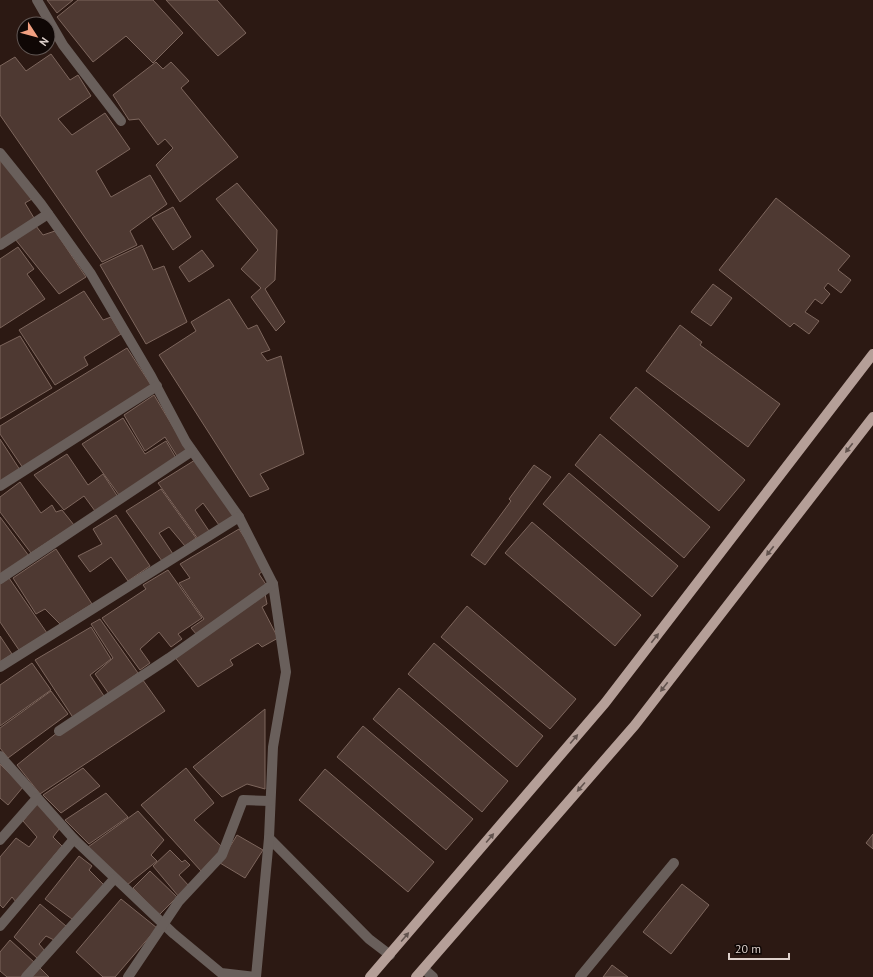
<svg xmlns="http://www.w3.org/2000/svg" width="873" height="977" viewBox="0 0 873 977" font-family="'PT Sans',sans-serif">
  <rect width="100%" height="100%" fill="#2c1913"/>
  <g fill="#4e3932" stroke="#7d665d">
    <polygon points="47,0 73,0 57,13"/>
    <polygon points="78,0 153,0 183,33 153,63 126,36 93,62 57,17"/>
    <polygon points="166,0 217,0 246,33 218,56"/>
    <polygon points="51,54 70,80 78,75 91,96 58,119 72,135 105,113 130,149 96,171 111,197 150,175 167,204 130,231 137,245 102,262 0,115 0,66 15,57 26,71"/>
    <polygon points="156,62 163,69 171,62 189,81 181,88 238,157 180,202 156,165 173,148 165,139 158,145 139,119 129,120 113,95"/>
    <polygon points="0,157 32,199 25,203 34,218 0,241"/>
    <polygon points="237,183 277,230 275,280 265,289 285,322 276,331 251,297 261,288 241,269 258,250 216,199"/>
    <polygon points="776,198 850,256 838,270 851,280 841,293 828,283 824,288 830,294 822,304 815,299 805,312 819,321 809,334 794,323 790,327 719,270"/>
    <polygon points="173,207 191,237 173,250 152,218"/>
    <polygon points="36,226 43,235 55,231 86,277 59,294 15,239"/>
    <polygon points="142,245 153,270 164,266 187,322 146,344 100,265"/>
    <polygon points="18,247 34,269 27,274 45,299 0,328 0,259"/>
    <polygon points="202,250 214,266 189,282 179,267"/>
    <polygon points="713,284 732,298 711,326 691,312"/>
    <polygon points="84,291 103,320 111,317 121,334 84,357 88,365 55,385 19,330"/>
    <polygon points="229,299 248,329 257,325 270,350 261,353 267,361 281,356 304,454 260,474 269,489 250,497 159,355 196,331 191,322"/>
    <polygon points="680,325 702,342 700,345 780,404 748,447 646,371"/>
    <polygon points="20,336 52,388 0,419 0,346"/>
    <polygon points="127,348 151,385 23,468 0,434 0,426"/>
    <polygon points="636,387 745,480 719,511 610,418"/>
    <polygon points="154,395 187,450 177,456 165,437 145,451 124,415"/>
    <polygon points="123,418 145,454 166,441 176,458 119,495 82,444"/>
    <polygon points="600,434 710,527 684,558 575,465"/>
    <polygon points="0,439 20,470 0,483"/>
    <polygon points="67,454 88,485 103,474 118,497 95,511 84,496 64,510 34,475"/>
    <polygon points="195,460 235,515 219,525 203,503 195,510 209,531 198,539 158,483"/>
    <polygon points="534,465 551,477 485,565 471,555 511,501 509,499"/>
    <polygon points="569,473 678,566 652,597 543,504"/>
    <polygon points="20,482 41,513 52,505 56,512 62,510 74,525 31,553 0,512 0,497"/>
    <polygon points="161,489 196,538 185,546 169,527 159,533 173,554 162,561 126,511"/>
    <polygon points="116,515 150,566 128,581 111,557 90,572 78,556 102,544 93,529"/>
    <polygon points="0,517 29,556 0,575"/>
    <polygon points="532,522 641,615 615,646 505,553"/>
    <polygon points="239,529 257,557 263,571 259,574 267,586 197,635 191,628 204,619 179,583 190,578 180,564"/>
    <polygon points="56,549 92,604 60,624 45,609 36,614 13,578"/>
    <polygon points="168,570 202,618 178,634 182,639 171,647 159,632 140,649 150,663 140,670 102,618 146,589 143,585"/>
    <polygon points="9,578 47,633 19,650 0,622 0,584"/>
    <polygon points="265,594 267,604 262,607 278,638 262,647 258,643 230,660 233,665 198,687 174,656"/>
    <polygon points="467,606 576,699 550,729 441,637"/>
    <polygon points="100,619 138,673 109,694 95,674 113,658 91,624"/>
    <polygon points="91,627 111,659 90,675 108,702 140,676 165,711 40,794 17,765 74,719 35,660"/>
    <polygon points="0,636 12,654 0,662"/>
    <polygon points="434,643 543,736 517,767 408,674"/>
    <polygon points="32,663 51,690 0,726 0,685"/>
    <polygon points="399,688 508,781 482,812 373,719"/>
    <polygon points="51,691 68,714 8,758 0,748 0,728"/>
    <polygon points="265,709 265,789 247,784 222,797 193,767"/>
    <polygon points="363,726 473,819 446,850 337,757"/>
    <polygon points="0,764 23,787 8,805 0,798"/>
    <polygon points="83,768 100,786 61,813 43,795"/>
    <polygon points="186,768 214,803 194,820 223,848 201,871 141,805"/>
    <polygon points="325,769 434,862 408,892 299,800"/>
    <polygon points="106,793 128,817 89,844 65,820"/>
    <polygon points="37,803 60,828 53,837 62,846 16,902 12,897 3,908 0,905 0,857 16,838 29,847 37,837 23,821"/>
    <polygon points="138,811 164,840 151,855 157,861 127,885 88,847"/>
    <polygon points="873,834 873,849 866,843"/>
    <polygon points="237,835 263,850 245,878 220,863"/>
    <polygon points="170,850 182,862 185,860 190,865 179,875 189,886 179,897 153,866"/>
    <polygon points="79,856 92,866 89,870 104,885 72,919 45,899"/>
    <polygon points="150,871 177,897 159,915 133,888"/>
    <polygon points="682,884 709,905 671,954 643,932"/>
    <polygon points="121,899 157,928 115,977 103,977 76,952"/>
    <polygon points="40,904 66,926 54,940 46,936 39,944 45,951 38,959 14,937"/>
    <polygon points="10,940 35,963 24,977 7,977 0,971 0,952"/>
    <polygon points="612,965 628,977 603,977"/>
    <polygon points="38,966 49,977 28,977"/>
  </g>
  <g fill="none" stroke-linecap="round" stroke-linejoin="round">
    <g stroke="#695f5b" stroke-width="10">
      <polyline points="37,0 63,45 121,121"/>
      <polyline points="0,153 41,204 91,274 151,376 186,442 239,517 273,584 286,672 273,747 269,838 369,939 390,955"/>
      <polyline points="0,245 48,214"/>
      <polyline points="0,486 157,386"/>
      <polyline points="0,579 192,451"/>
      <polyline points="0,667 239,517"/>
      <polyline points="59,731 169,658 273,584"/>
      <polyline points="0,756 74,839 174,934 221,973 256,977"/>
      <polyline points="0,840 37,798"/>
      <polyline points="0,926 74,839"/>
      <polyline points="424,969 433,977"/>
      <polyline points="26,977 114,879"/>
      <polyline points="128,977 179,901 222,855 243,800 270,801"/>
      <polyline points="256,977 269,838"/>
      <polyline points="580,977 674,863"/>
    </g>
    <g stroke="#b59f98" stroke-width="10">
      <polyline points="370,977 605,703 873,354"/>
      <polyline points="416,977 635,725 873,417"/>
    </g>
  </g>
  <defs><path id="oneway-solid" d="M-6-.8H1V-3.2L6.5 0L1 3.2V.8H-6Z"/></defs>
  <g fill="#62534e">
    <use href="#oneway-solid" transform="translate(849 448) rotate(128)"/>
    <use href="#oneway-solid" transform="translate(770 551) rotate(128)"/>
    <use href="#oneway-solid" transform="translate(655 638) rotate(-52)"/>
    <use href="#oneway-solid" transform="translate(664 687) rotate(128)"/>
    <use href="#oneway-solid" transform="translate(574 739) rotate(-50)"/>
    <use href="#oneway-solid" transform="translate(581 787) rotate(131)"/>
    <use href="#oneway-solid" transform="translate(490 838) rotate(-50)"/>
    <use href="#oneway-solid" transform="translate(405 937) rotate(-50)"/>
  </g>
  <g transform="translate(36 36) rotate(126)"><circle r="19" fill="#0f0705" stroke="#625855"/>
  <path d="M0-3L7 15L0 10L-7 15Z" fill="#f2a081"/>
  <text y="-6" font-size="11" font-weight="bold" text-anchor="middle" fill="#ded1cc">N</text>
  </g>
  <path d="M729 953v6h60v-6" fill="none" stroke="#ded1cc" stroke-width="2"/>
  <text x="735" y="953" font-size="12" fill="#ded1cc" stroke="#0f0705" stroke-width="3" paint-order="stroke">20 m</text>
</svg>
